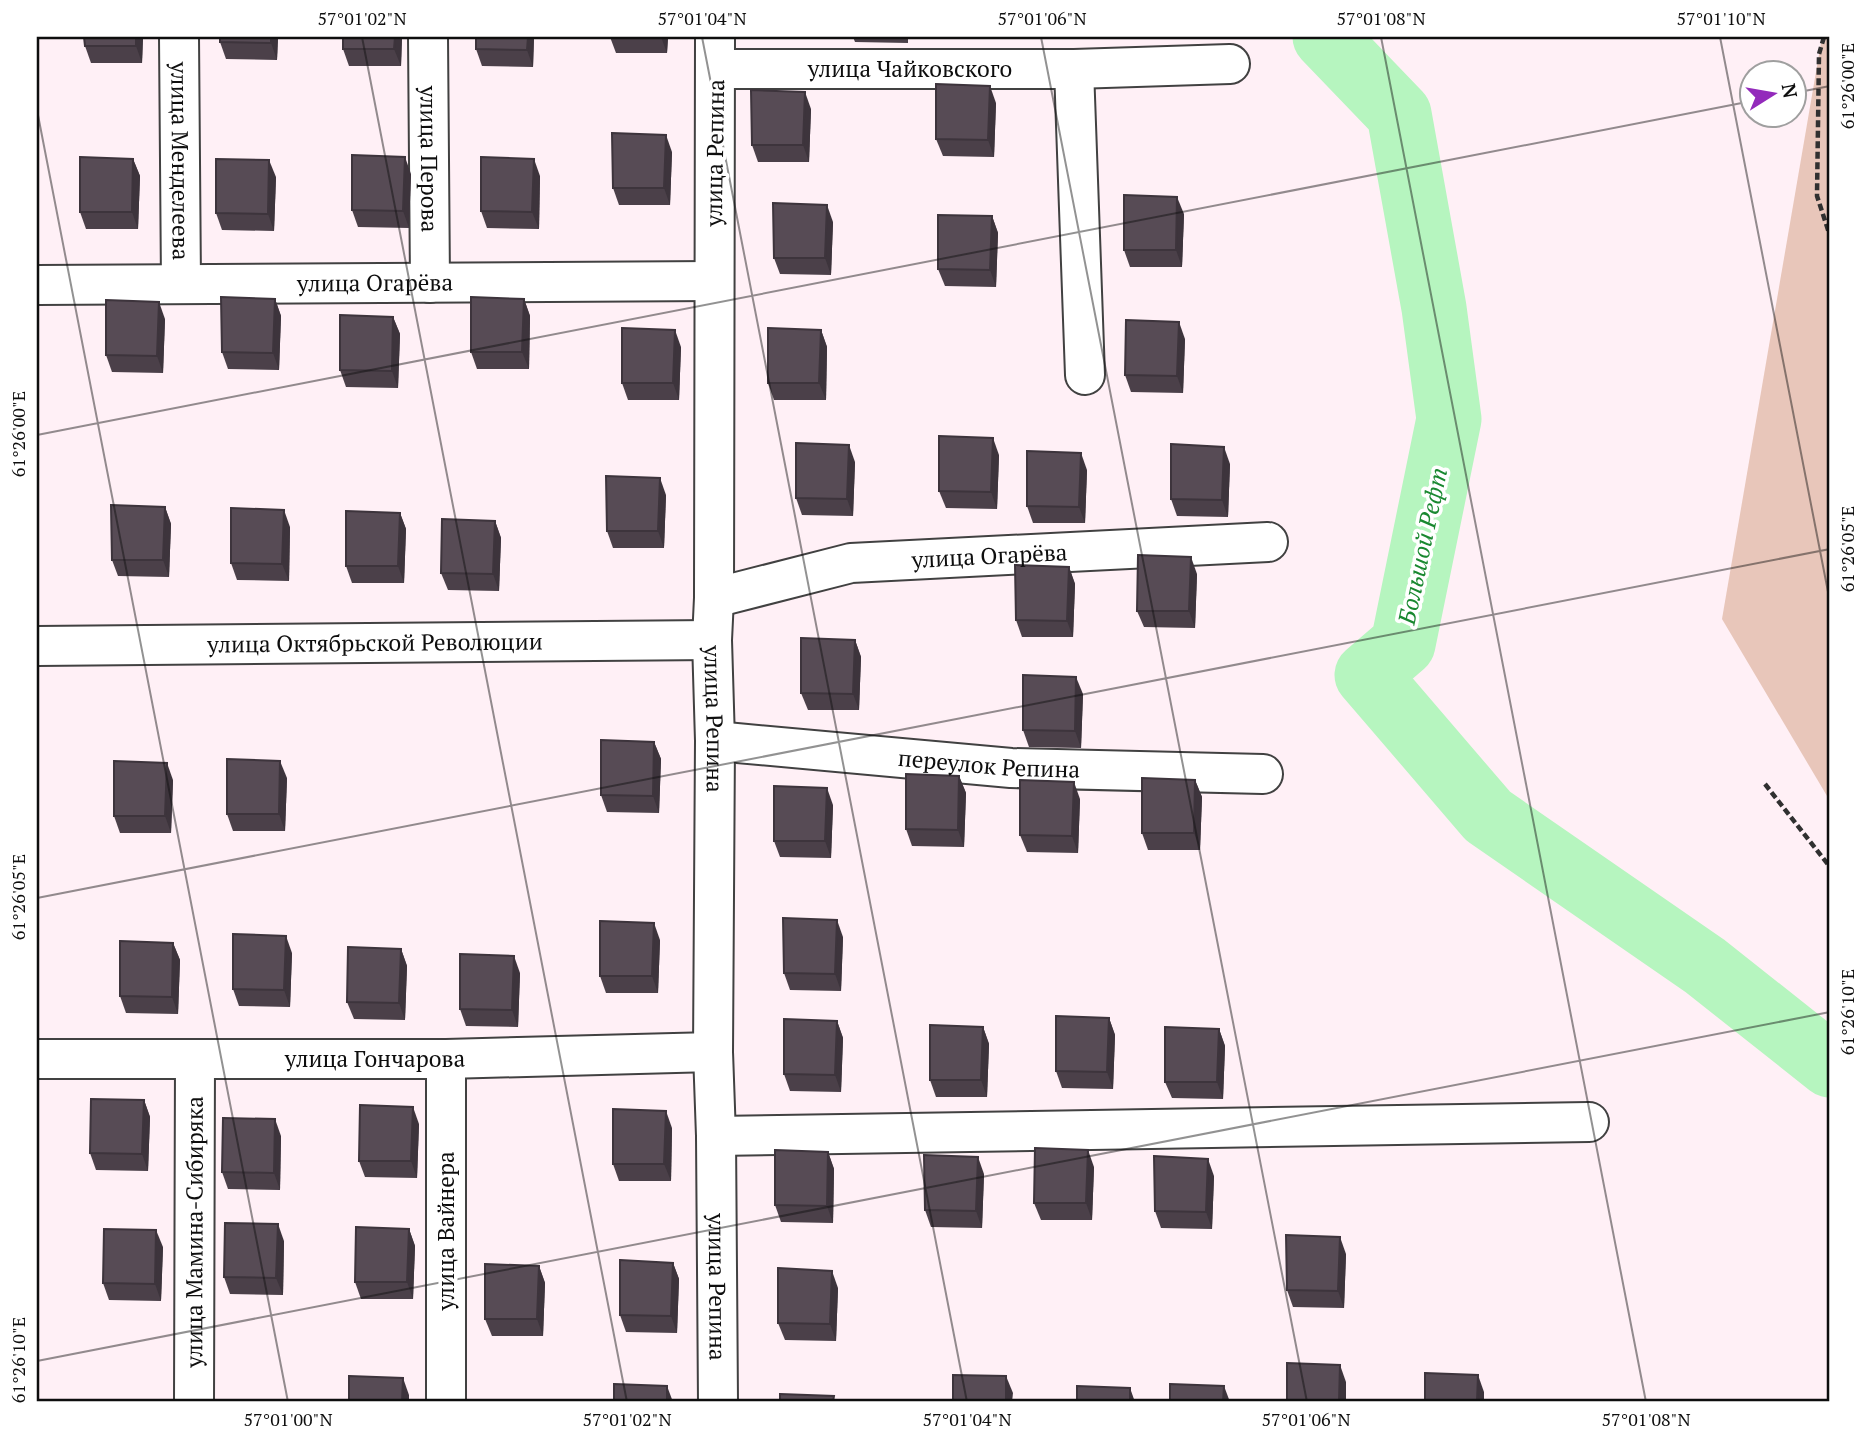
<svg xmlns="http://www.w3.org/2000/svg" width="1867" height="1439" viewBox="0 0 1867 1439" font-family="'PT Serif',serif">
  <rect width="100%" height="100%" fill="#fff0f6"/>
  <polygon fill="#e8c6ba" points="1822,37 1830,37 1830,801 1722,619"/>
  <g fill="none" stroke-linecap="round" stroke-linejoin="round">
    <polyline stroke="#b6f5bf" stroke-width="65" points="1325,37 1399,114 1434,308 1449,419 1403,644 1367,675 1488,816 1705,966 1830,1065"/>
    <defs>
      <g id="minor">
        <path id="s1" d="M179 37 181 284"/>
        <path id="s2" d="M428 37 430 283"/>
        <path id="s3" d="M715 37 714 598 712 640 715 741 713 1052 716 1136 718 1402"/>
        <path id="s4" d="M716 69H1074L1230 64"/>
        <polyline points="1074,69 1085,375"/>
        <path id="s5" d="M37 285 714 281"/>
        <path id="s6" d="M714 598 851 563 1268 542"/>
        <path id="s7" d="M37 646 712 640"/>
        <path id="s8" d="M715 741 1011 768 1263 774"/>
        <path id="s9" d="M37 1059H446L713 1052"/>
        <polyline points="716,1136 1589,1122"/>
        <path id="s10" d="M194 1402 195 1061"/>
        <polyline points="446,1402 446,1059"/>
      </g>
    </defs>
    <use href="#minor" stroke="#414141" stroke-width="42"/>
    <g stroke="#303030" stroke-width="4.5" stroke-dasharray="7 3.5" stroke-linecap="butt">
      <polyline points="1824,37 1819,54 1817,196 1830,236"/>
      <polyline points="1765,784 1830,867"/>
    </g>
    <use href="#minor" stroke="#fff" stroke-width="38"/>
  </g>
  <g fill="#4b4049">
    <polygon points="84,37 143,37 142,63 91,63 85,46"/>
    <polygon points="220,37 278,37 277,60 226,59 220,42"/>
    <polygon points="402,37 401,66 349,66 343,49"/>
    <polygon points="534,37 533,67 482,66 476,49"/>
    <polygon points="610,37 668,37 667,53 616,53"/>
    <polygon points="853,37 908,37 908,43 855,42"/>
    <polygon points="996,103 994,157 943,156 936,139"/>
    <polygon points="811,109 809,162 758,162 752,145"/>
    <polygon points="672,152 670,205 619,205 613,188"/>
    <polygon points="133,159 140,176 138,229 86,229 80,212"/>
    <polygon points="411,174 409,228 358,227 352,210"/>
    <polygon points="540,176 539,229 487,228 481,211"/>
    <polygon points="276,177 274,231 222,230 216,213"/>
    <polygon points="1184,214 1182,267 1130,267 1124,250"/>
    <polygon points="992,216 998,233 996,287 945,286 938,269"/>
    <polygon points="833,222 831,275 780,274 774,258"/>
    <polygon points="275,299 281,316 279,370 228,369 222,352"/>
    <polygon points="524,299 530,316 529,369 477,369 471,352"/>
    <polygon points="393,317 400,334 398,388 346,387 340,370"/>
    <polygon points="165,319 163,373 112,372 106,355"/>
    <polygon points="821,330 827,347 826,400 774,400 768,383"/>
    <polygon points="1185,339 1183,393 1131,392 1125,375"/>
    <polygon points="681,347 679,400 628,400 622,383"/>
    <polygon points="999,455 997,509 946,508 939,491"/>
    <polygon points="855,462 853,516 802,515 796,498"/>
    <polygon points="1230,464 1228,517 1177,516 1171,499"/>
    <polygon points="1087,470 1085,523 1033,523 1027,506"/>
    <polygon points="666,495 664,548 613,548 607,531"/>
    <polygon points="165,507 171,524 169,577 118,576 112,560"/>
    <polygon points="400,513 406,529 404,583 352,583 346,566"/>
    <polygon points="495,521 501,538 499,591 448,590 441,573"/>
    <polygon points="290,527 289,581 237,580 231,563"/>
    <polygon points="1069,567 1075,584 1073,637 1022,637 1016,620"/>
    <polygon points="1197,574 1195,628 1144,627 1137,611"/>
    <polygon points="855,640 861,657 859,710 808,710 801,693"/>
    <polygon points="1083,694 1081,748 1029,747 1023,730"/>
    <polygon points="654,742 661,759 659,813 607,812 601,795"/>
    <polygon points="959,776 966,793 964,847 912,846 906,829"/>
    <polygon points="287,778 285,831 233,831 227,814"/>
    <polygon points="173,780 171,833 120,833 114,816"/>
    <polygon points="1195,780 1202,797 1200,850 1148,850 1142,833"/>
    <polygon points="1080,799 1078,853 1027,852 1020,835"/>
    <polygon points="833,805 831,858 780,857 774,841"/>
    <polygon points="843,937 841,991 790,990 784,973"/>
    <polygon points="660,940 658,993 606,993 600,976"/>
    <polygon points="173,943 180,960 178,1014 126,1013 120,996"/>
    <polygon points="401,949 407,966 405,1020 354,1019 347,1002"/>
    <polygon points="292,953 290,1007 239,1006 233,989"/>
    <polygon points="520,973 518,1027 466,1026 460,1009"/>
    <polygon points="1109,1018 1115,1035 1113,1089 1062,1088 1056,1071"/>
    <polygon points="837,1021 843,1038 841,1092 790,1091 784,1074"/>
    <polygon points="983,1027 989,1044 987,1097 936,1097 930,1080"/>
    <polygon points="1219,1029 1225,1046 1223,1099 1172,1098 1165,1082"/>
    <polygon points="144,1100 150,1117 148,1171 96,1170 90,1153"/>
    <polygon points="419,1124 417,1178 365,1177 359,1161"/>
    <polygon points="672,1128 671,1181 619,1181 613,1164"/>
    <polygon points="281,1136 280,1190 228,1189 222,1172"/>
    <polygon points="828,1152 834,1169 833,1223 781,1222 775,1205"/>
    <polygon points="1094,1167 1092,1220 1041,1220 1034,1203"/>
    <polygon points="984,1174 982,1228 931,1227 925,1210"/>
    <polygon points="1214,1176 1212,1229 1161,1228 1155,1211"/>
    <polygon points="409,1229 415,1246 413,1299 361,1299 355,1282"/>
    <polygon points="284,1241 283,1295 230,1294 224,1277"/>
    <polygon points="163,1247 161,1301 109,1300 103,1283"/>
    <polygon points="1346,1254 1344,1308 1293,1307 1287,1290"/>
    <polygon points="673,1263 679,1279 677,1333 626,1332 620,1315"/>
    <polygon points="539,1266 545,1283 543,1336 492,1336 485,1319"/>
    <polygon points="838,1288 836,1341 785,1340 778,1323"/>
  </g>
  <g fill="#3d343c">
    <polygon points="136,37 143,37 142,63 136,46"/>
    <polygon points="271,37 278,37 277,60 271,43"/>
    <polygon points="395,37 402,37 401,66 394,49"/>
    <polygon points="528,37 534,37 533,67 527,50"/>
    <polygon points="661,37 668,37 667,53"/>
    <polygon points="990,86 996,103 994,157 988,140"/>
    <polygon points="805,92 811,109 809,162 803,145"/>
    <polygon points="666,135 672,152 670,205 664,188"/>
    <polygon points="405,157 411,174 409,228 403,211"/>
    <polygon points="133,159 140,176 138,229 132,212"/>
    <polygon points="534,159 540,176 539,229 532,212"/>
    <polygon points="269,160 276,177 274,231 268,214"/>
    <polygon points="1177,197 1184,214 1182,267 1176,250"/>
    <polygon points="827,205 833,222 831,275 825,258"/>
    <polygon points="992,216 998,233 996,287 990,270"/>
    <polygon points="275,299 281,316 279,370 273,353"/>
    <polygon points="524,299 530,316 529,369 522,352"/>
    <polygon points="159,302 165,319 163,373 157,356"/>
    <polygon points="393,317 400,334 398,388 392,371"/>
    <polygon points="1179,322 1185,339 1183,393 1177,376"/>
    <polygon points="675,330 681,347 679,400 673,383"/>
    <polygon points="821,330 827,347 826,400 819,383"/>
    <polygon points="993,438 999,455 997,509 991,492"/>
    <polygon points="849,445 855,462 853,516 847,499"/>
    <polygon points="1224,447 1230,464 1228,517 1222,500"/>
    <polygon points="1081,453 1087,470 1085,523 1079,507"/>
    <polygon points="660,478 666,495 664,548 658,531"/>
    <polygon points="165,507 171,524 169,577 163,560"/>
    <polygon points="284,510 290,527 289,581 282,564"/>
    <polygon points="400,513 406,529 404,583 398,566"/>
    <polygon points="495,521 501,538 499,591 493,574"/>
    <polygon points="1191,557 1197,574 1195,628 1189,611"/>
    <polygon points="1069,567 1075,584 1073,637 1067,621"/>
    <polygon points="855,640 861,657 859,710 853,694"/>
    <polygon points="1076,677 1083,694 1081,748 1075,731"/>
    <polygon points="654,742 661,759 659,813 653,796"/>
    <polygon points="280,761 287,778 285,831 279,814"/>
    <polygon points="167,763 173,780 171,833 165,816"/>
    <polygon points="959,776 966,793 964,847 958,830"/>
    <polygon points="1195,780 1202,797 1200,850 1194,833"/>
    <polygon points="1074,782 1080,799 1078,853 1072,836"/>
    <polygon points="827,788 833,805 831,858 825,841"/>
    <polygon points="837,920 843,937 841,991 835,974"/>
    <polygon points="654,923 660,940 658,993 652,976"/>
    <polygon points="286,936 292,953 290,1007 284,990"/>
    <polygon points="173,943 180,960 178,1014 172,997"/>
    <polygon points="401,949 407,966 405,1020 399,1003"/>
    <polygon points="514,956 520,973 518,1027 512,1010"/>
    <polygon points="1109,1018 1115,1035 1113,1089 1107,1072"/>
    <polygon points="837,1021 843,1038 841,1092 835,1075"/>
    <polygon points="983,1027 989,1044 987,1097 981,1080"/>
    <polygon points="1219,1029 1225,1046 1223,1099 1217,1082"/>
    <polygon points="144,1100 150,1117 148,1171 142,1154"/>
    <polygon points="413,1107 419,1124 417,1178 411,1161"/>
    <polygon points="666,1111 672,1128 671,1181 664,1164"/>
    <polygon points="275,1119 281,1136 280,1190 274,1173"/>
    <polygon points="1088,1150 1094,1167 1092,1220 1086,1203"/>
    <polygon points="828,1152 834,1169 833,1223 827,1206"/>
    <polygon points="978,1157 984,1174 982,1228 976,1211"/>
    <polygon points="1208,1159 1214,1176 1212,1229 1206,1212"/>
    <polygon points="278,1224 284,1241 283,1295 276,1278"/>
    <polygon points="409,1229 415,1246 413,1299 407,1282"/>
    <polygon points="156,1230 163,1247 161,1301 155,1284"/>
    <polygon points="1340,1237 1346,1254 1344,1308 1338,1291"/>
    <polygon points="673,1263 679,1279 677,1333 671,1316"/>
    <polygon points="539,1266 545,1283 543,1336 537,1319"/>
    <polygon points="832,1271 838,1288 836,1341 830,1324"/>
    <polygon points="1340,1365 1346,1382 1346,1402 1339,1402"/>
    <polygon points="1478,1375 1484,1392 1484,1402 1477,1402"/>
    <polygon points="1006,1376 1013,1393 1012,1402 1006,1402"/>
    <polygon points="403,1378 409,1395 409,1402 402,1402"/>
    <polygon points="667,1386 673,1402 667,1402"/>
    <polygon points="1224,1386 1230,1402 1223,1402"/>
    <polygon points="1130,1388 1135,1402 1130,1402"/>
  </g>
  <g fill="#574b55" stroke="#3d343c" stroke-width="2">
    <polygon points="84,37 136,37 136,46 85,46"/>
    <polygon points="220,37 271,37 271,43 220,42"/>
    <polygon points="343,37 395,37 394,49 343,49"/>
    <polygon points="476,37 528,37 527,50 476,49"/>
    <polygon points="936,84 990,86 988,140 936,139"/>
    <polygon points="751,90 805,92 803,145 752,145"/>
    <polygon points="612,133 666,135 664,188 613,188"/>
    <polygon points="352,155 405,157 403,211 352,210"/>
    <polygon points="80,157 133,159 132,212 80,212"/>
    <polygon points="481,157 534,159 532,212 481,211"/>
    <polygon points="216,159 269,160 268,214 216,213"/>
    <polygon points="1124,195 1177,197 1176,250 1124,250"/>
    <polygon points="773,203 827,205 825,258 774,258"/>
    <polygon points="938,215 992,216 990,270 938,269"/>
    <polygon points="221,297 275,299 273,353 222,352"/>
    <polygon points="471,297 524,299 522,352 471,352"/>
    <polygon points="106,300 159,302 157,356 106,355"/>
    <polygon points="340,315 393,317 392,371 340,370"/>
    <polygon points="1126,320 1179,322 1177,376 1125,375"/>
    <polygon points="622,328 675,330 673,383 622,383"/>
    <polygon points="768,328 821,330 819,383 768,383"/>
    <polygon points="939,436 993,438 991,492 939,491"/>
    <polygon points="796,443 849,445 847,499 796,498"/>
    <polygon points="1171,444 1224,447 1222,500 1171,499"/>
    <polygon points="1027,451 1081,453 1079,507 1027,506"/>
    <polygon points="606,476 660,478 658,531 607,531"/>
    <polygon points="111,505 165,507 163,560 112,560"/>
    <polygon points="231,508 284,510 282,564 231,563"/>
    <polygon points="346,511 400,513 398,566 346,566"/>
    <polygon points="442,519 495,521 493,574 441,573"/>
    <polygon points="1138,555 1191,557 1189,611 1137,611"/>
    <polygon points="1015,565 1069,567 1067,621 1016,620"/>
    <polygon points="801,638 855,640 853,694 801,693"/>
    <polygon points="1023,675 1076,677 1075,731 1023,730"/>
    <polygon points="601,740 654,742 653,796 601,795"/>
    <polygon points="227,759 280,761 279,814 227,814"/>
    <polygon points="114,761 167,763 165,816 114,816"/>
    <polygon points="906,774 959,776 958,830 906,829"/>
    <polygon points="1142,778 1195,780 1194,833 1142,833"/>
    <polygon points="1020,780 1074,782 1072,836 1020,835"/>
    <polygon points="774,786 827,788 825,841 774,841"/>
    <polygon points="783,918 837,920 835,974 784,973"/>
    <polygon points="600,921 654,923 652,976 600,976"/>
    <polygon points="233,934 286,936 284,990 233,989"/>
    <polygon points="120,941 173,943 172,997 120,996"/>
    <polygon points="348,947 401,949 399,1003 347,1002"/>
    <polygon points="460,954 514,956 512,1010 460,1009"/>
    <polygon points="1056,1016 1109,1018 1107,1072 1056,1071"/>
    <polygon points="784,1019 837,1021 835,1075 784,1074"/>
    <polygon points="930,1025 983,1027 981,1080 930,1080"/>
    <polygon points="1165,1027 1219,1029 1217,1082 1165,1082"/>
    <polygon points="91,1099 144,1100 142,1154 90,1153"/>
    <polygon points="360,1105 413,1107 411,1161 359,1161"/>
    <polygon points="613,1109 666,1111 664,1164 613,1164"/>
    <polygon points="223,1118 275,1119 274,1173 222,1172"/>
    <polygon points="1035,1148 1088,1150 1086,1203 1034,1203"/>
    <polygon points="775,1150 828,1152 827,1206 775,1205"/>
    <polygon points="924,1155 978,1157 976,1211 925,1210"/>
    <polygon points="1154,1156 1208,1159 1206,1212 1155,1211"/>
    <polygon points="225,1223 278,1224 276,1278 224,1277"/>
    <polygon points="356,1227 409,1229 407,1282 355,1282"/>
    <polygon points="104,1229 156,1230 155,1284 103,1283"/>
    <polygon points="1286,1235 1340,1237 1338,1291 1287,1290"/>
    <polygon points="620,1260 673,1263 671,1316 620,1315"/>
    <polygon points="485,1264 539,1266 537,1319 485,1319"/>
    <polygon points="778,1268 832,1271 830,1324 778,1323"/>
    <polygon points="1287,1363 1340,1365 1339,1402 1287,1402"/>
    <polygon points="1425,1373 1478,1375 1477,1402 1425,1402"/>
    <polygon points="953,1375 1006,1376 1006,1402 953,1402"/>
    <polygon points="349,1376 403,1378 402,1402 349,1402"/>
    <polygon points="614,1384 667,1386 667,1402 614,1402"/>
    <polygon points="1170,1384 1224,1386 1223,1402 1170,1402"/>
    <polygon points="1077,1386 1130,1388 1130,1402 1077,1402"/>
    <polygon points="780,1394 834,1396 833,1402 780,1402"/>
  </g>
  <path fill="none" stroke="#0e0e0e" stroke-width="2" stroke-opacity="0.45" d="M362 37 627 1402M702 37 967 1402M1041 37 1307 1402M1381 37 1646 1402M1720 37 1830 602M1794 93 1830 86M37 110 288 1402M37 435 1752 101M37 898 1830 549M37 1361 1830 1012"/>
  <g text-anchor="middle" stroke-width="7" stroke-linejoin="round" paint-order="stroke">
    <g font-size="23" fill="#0e0e0e" stroke="#fff">
      <text dy="8" stroke="none"><textPath href="#s4" startOffset="194">улица Чайковского</textPath></text>
      <text transform="translate(715 153) rotate(-89)" y="8">улица Репина</text>
      <text dy="8" stroke="none"><textPath href="#s2" startOffset="122">улица Перова</textPath></text>
      <text dy="8" stroke="none"><textPath href="#s1" startOffset="124">улица Менделеева</textPath></text>
      <text dy="8" stroke="none"><textPath href="#s5" startOffset="338">улица Огарёва</textPath></text>
      <text dy="8" stroke="none"><textPath href="#s6" startOffset="280">улица Огарёва</textPath></text>
      <text dy="8" stroke="none"><textPath href="#s7" startOffset="338">улица Октябрьской Революции</textPath></text>
      <text dy="8" stroke="none"><textPath href="#s3" startOffset="682">улица Репина</textPath></text>
      <text dy="8" stroke="none"><textPath href="#s8" startOffset="275">переулок Репина</textPath></text>
      <text dy="8" stroke="none"><textPath href="#s9" startOffset="338">улица Гончарова</textPath></text>
      <text dy="8" stroke="none"><textPath href="#s10" startOffset="170">улица Мамина-Сибиряка</textPath></text>
      <text transform="translate(446 1231) rotate(-90)" y="8">улица Вайнера</text>
      <text dy="8" stroke="none"><textPath href="#s3" startOffset="1250">улица Репина</textPath></text>
    </g>
    <g font-size="24" font-style="italic" fill="#198830" stroke="#fff">
      <text transform="translate(1423 546) rotate(-78)" y="8">Большой Рефт</text>
    </g>
  </g>
  <rect width="1867" height="1439" fill="none" stroke="#ffffff" stroke-width="77"/>
  <g transform="translate(1773 94) rotate(79)"><circle r="33" fill="#ffffff" stroke="#9f9f9f" stroke-width="2"/>
  <path d="M0-5L12 26L0 18L-12 26Z" fill="#932abb"/>
  <text y="-10" font-size="19" font-weight="bold" text-anchor="middle" fill="#0e0e0e">N</text>
  </g>
  <rect x="38" y="38" width="1790" height="1362" fill="none" stroke="#0e0e0e" stroke-width="2.5"/>
  <g font-size="18" text-anchor="middle" fill="#0e0e0e">
    <text x="362" y="25">57°01'02"N</text>
    <text x="702" y="25">57°01'04"N</text>
    <text x="1042" y="25">57°01'06"N</text>
    <text x="1381" y="25">57°01'08"N</text>
    <text x="1721" y="25">57°01'10"N</text>
    <text transform="translate(1848 86) rotate(-90)" y="6">61°26'00"E</text>
    <text transform="translate(19 434) rotate(-90)" y="6">61°26'00"E</text>
    <text transform="translate(1848 549) rotate(-90)" y="6">61°26'05"E</text>
    <text transform="translate(19 897) rotate(-90)" y="6">61°26'05"E</text>
    <text transform="translate(1848 1012) rotate(-90)" y="6">61°26'10"E</text>
    <text transform="translate(19 1360) rotate(-90)" y="6">61°26'10"E</text>
    <text x="288" y="1426">57°01'00"N</text>
    <text x="627" y="1426">57°01'02"N</text>
    <text x="967" y="1426">57°01'04"N</text>
    <text x="1306" y="1426">57°01'06"N</text>
    <text x="1646" y="1426">57°01'08"N</text>
  </g>
</svg>
